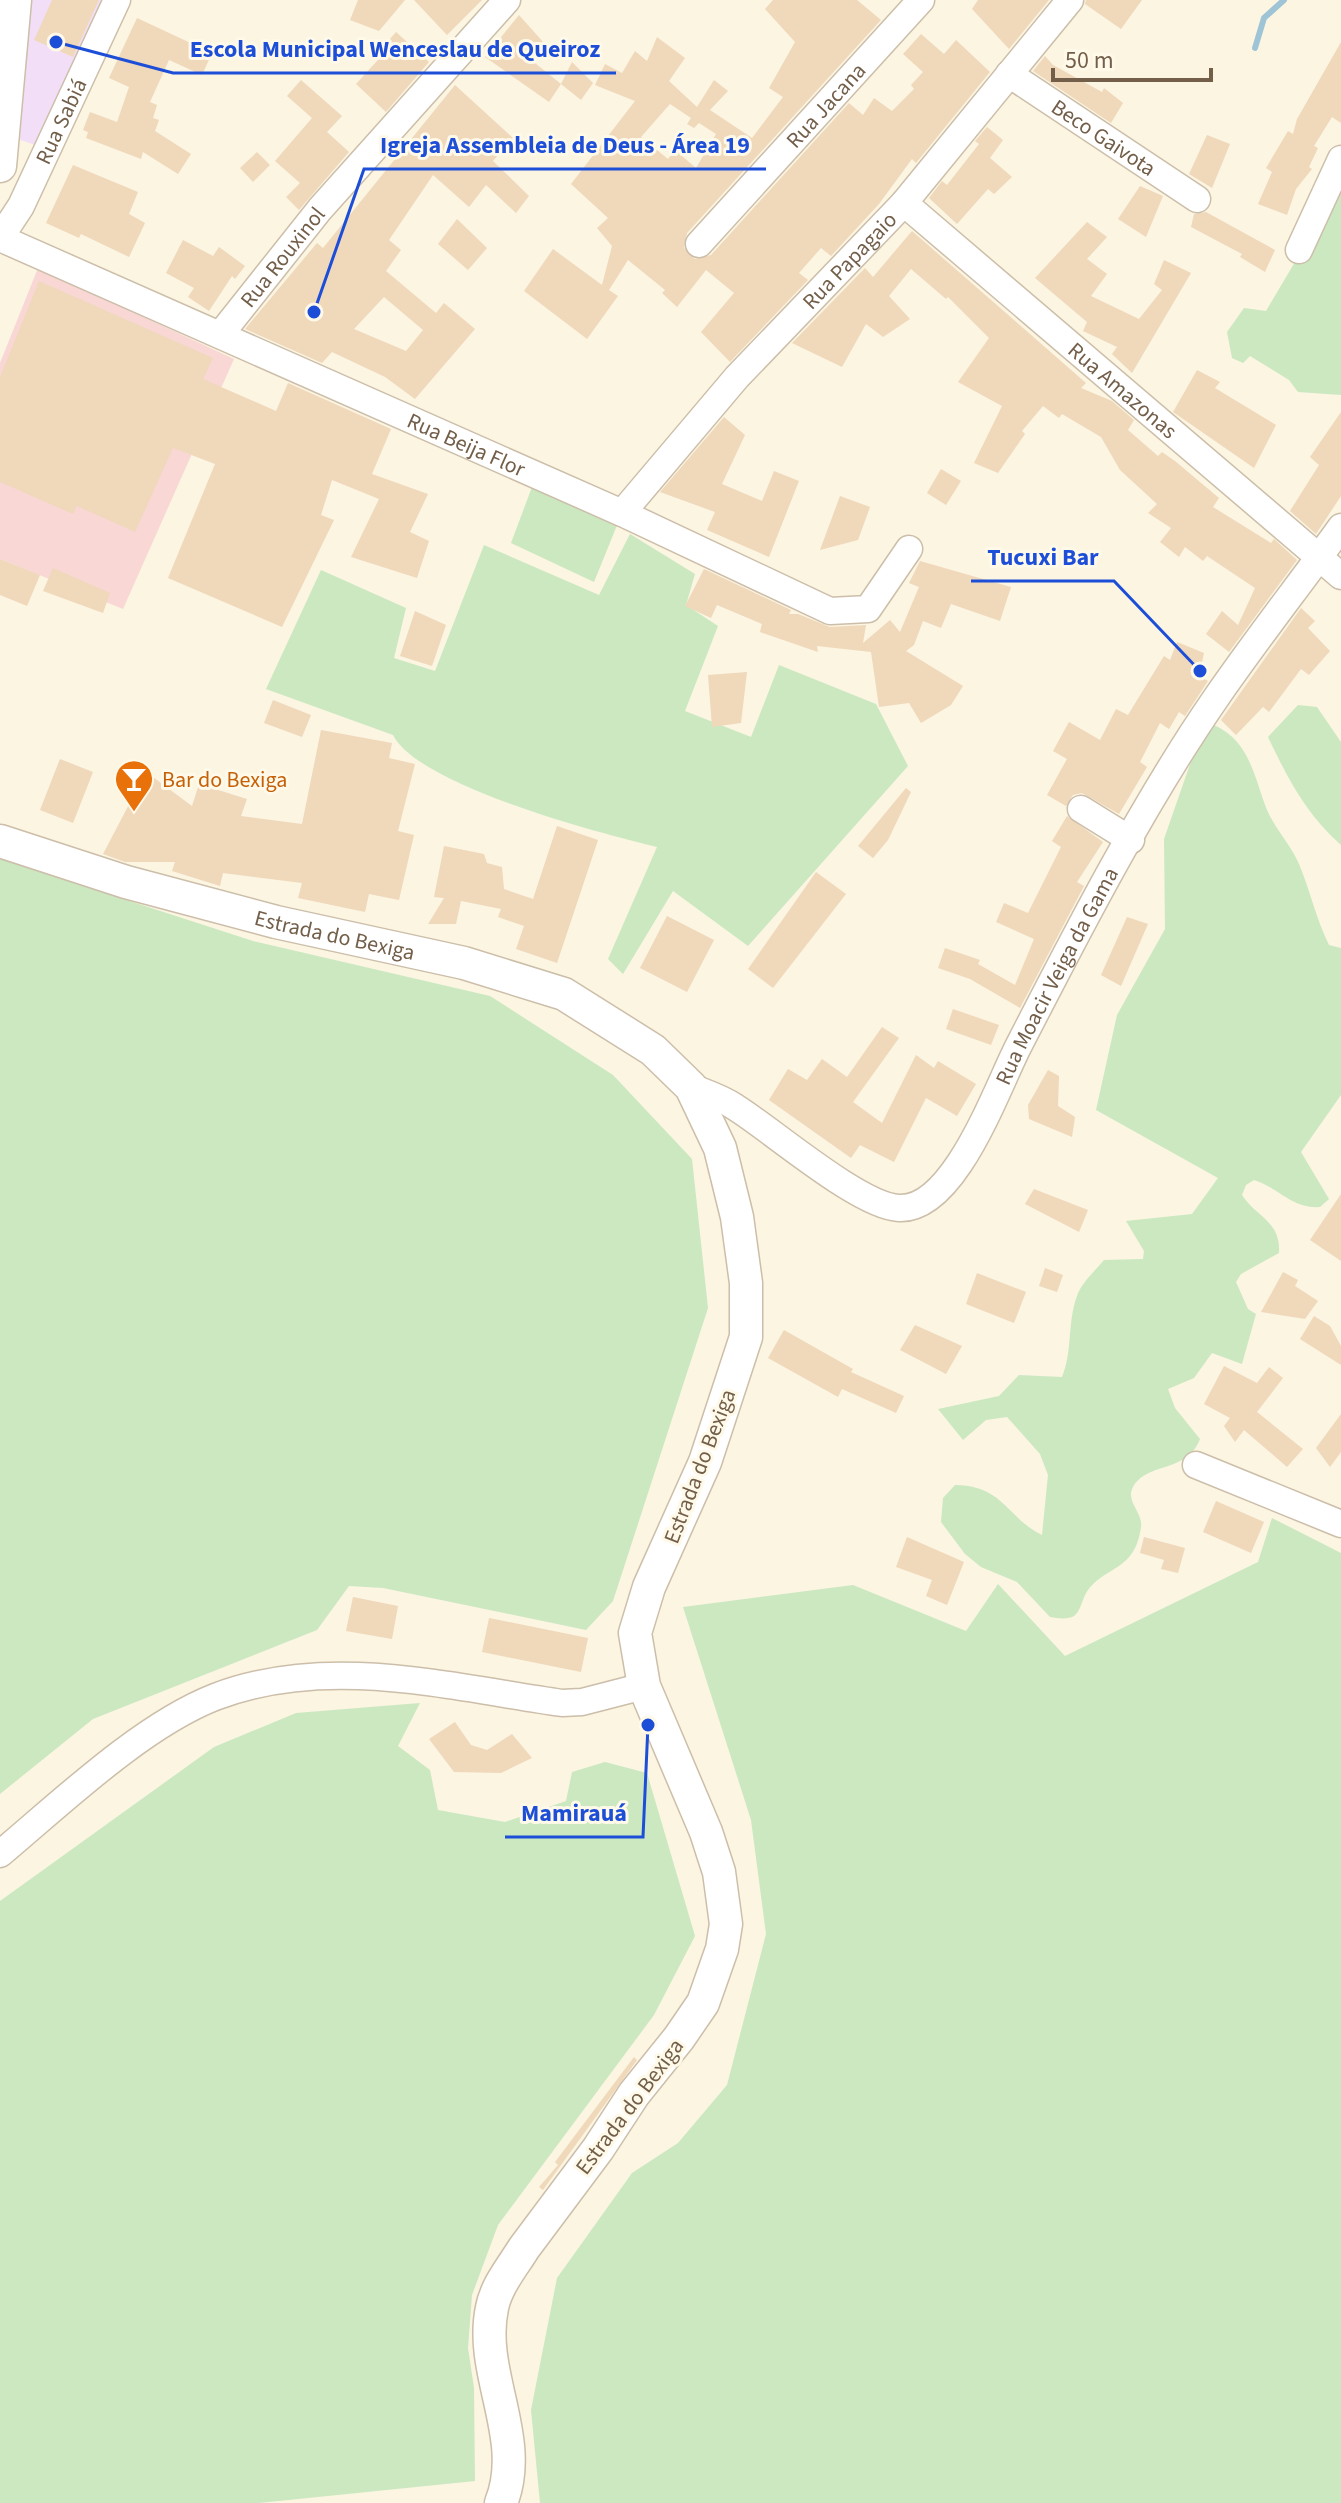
<svg xmlns="http://www.w3.org/2000/svg" width="1341" height="2503" viewBox="0 0 1341 2503" font-family="'Source Sans 3',sans-serif">
  <rect width="100%" height="100%" fill="#fbf5e2"/>
  <polygon fill="#f2dff7" points="25,0 110,0 41,147 15,138"/>
  <polygon fill="#f9d7d5" points="38,268 234,359 123,609 0,559 0,363"/>
  <g fill="#cbe8c1">
    <polygon points="1338,189 1341,190 1341,395 1298,392 1289,380 1250,356 1243,363 1232,358 1227,332 1244,308 1266,311"/>
    <polygon points="532,487 622,513 594,582 511,543"/>
    <path d="M630 534 695 574 686 605 718 626 685 711 751 737 779 665 876 704 908 766 748 946 673 891 623 974 608 959 657 847C600 833 419 786 393 735L266 689 321 570 406 608 394 658 435 671 484 545 599 595Z"/>
    <path d="M1298 705 1317 707 1341 742V845C1306 814 1288 779 1268 737Z"/>
    <path d="M1214 725C1250 741 1254 777 1267 810 1275 829 1291 845 1299 864 1310 890 1316 919 1329 945L1341 948V1095L1301 1152 1329 1199 1320 1207C1292 1209 1278 1187 1254 1180L1246 1185 1242 1195C1257 1218 1281 1221 1279 1253L1241 1274 1236 1282 1248 1309 1256 1314 1242 1364 1212 1353 1194 1378 1168 1389 1175 1408 1200 1439C1186 1474 1148 1461 1133 1487 1125 1501 1143 1512 1141 1527 1135 1571 1107 1565 1088 1590 1082 1598 1081 1611 1074 1616 1067 1620 1058 1618 1050 1617L1017 1582 981 1567 965 1554 941 1522 943 1498 955 1485C1003 1485 1007 1518 1042 1535L1048 1475 1040 1454 1007 1417 986 1420 963 1440 938 1409 999 1396 1019 1375 1062 1377C1073 1350 1067 1323 1077 1296 1081 1283 1096 1270 1104 1260L1143 1259 1144 1251 1126 1221 1192 1214 1218 1178 1096 1110 1117 1015 1165 929 1164 839 1196 747Z"/>
    <polygon points="0,859 253,941 490,996 613,1075 692,1159 708,1308 613,1601 586,1630 383,1588 349,1586 317,1630 93,1719 0,1794"/>
    <polygon points="1272,1518 1341,1553 1341,2503 540,2503 531,2410 557,2278 632,2173 678,2143 727,2085 766,1934 751,1820 683,1607 853,1585 966,1631 998,1584 1065,1656 1258,1562"/>
    <polygon points="420,1703 398,1746 430,1770 438,1810 505,1822 566,1801 572,1772 605,1762 647,1773 695,1936 654,2015 498,2225 472,2295 468,2348 474,2388 475,2481 259,2503 0,2503 0,1901 214,1747 296,1713"/>
  </g>
  <g fill="none" stroke-linecap="round" stroke-linejoin="round">
    <polyline stroke="#9ec4d5" stroke-width="6" points="1255,48 1264,18 1284,0"/>
  </g>
  <g fill="#f0d8bb" fill-rule="evenodd">
    <polygon points="52,0 99,0 73,57 34,40"/>
    <polygon points="358,0 405,0 379,31 350,20"/>
    <polygon points="414,0 482,0 447,35"/>
    <path d="M773 0H857L881 20 687 233 684 248 695 259 711 255 849 103 863 115 874 98 892 111 914 89 911 85 923 72 903 54 921 34 944 54 956 40 990 72 916 163 912 159 879 204 831 256 821 248 799 273 808 280 730 362 701 332 734 293 706 270 677 307 662 293 665 290 628 260 609 290 618 296 587 339 524 291 553 249 602 285 612 246 597 228 608 218 571 184 635 101 595 85 605 64 622 73 635 51 647 61 657 37 685 58 669 81 697 107 714 80 728 91 710 110 752 138 783 97 769 88 795 42 765 9ZM670 104 691 118 687 124 694 128 699 123 716 134 696 168 675 150 668 159 641 137Z"/>
    <polygon points="978,0 1049,0 1009,49 972,9"/>
    <polygon points="1086,0 1142,0 1121,29 1085,4"/>
    <polygon points="519,15 544,43 530,59 561,84 549,102 485,57"/>
    <polygon points="137,18 212,53 202,75 169,60 150,102 157,105 153,118 159,120 155,131 191,154 178,174 143,152 141,159 86,138 88,132 83,130 90,112 117,122 129,87 109,78"/>
    <polygon points="396,32 429,62 386,112 356,84 387,50 384,46"/>
    <polygon points="1341,42 1341,123 1332,117 1314,146 1318,148 1309,167 1312,169 1296,189 1287,215 1258,204 1272,172 1266,168 1288,131 1293,134 1297,119"/>
    <polygon points="1045,56 1053,65 1102,92 1104,88 1123,103 1111,123 1033,71"/>
    <polygon points="572,62 593,83 581,100 561,84"/>
    <polygon points="301,80 342,116 327,132 349,152 299,210 286,197 300,183 275,161 312,118 287,96"/>
    <path d="M455 85 513 138 493 161 529 196 516 213 486 185 469 207 433 175 389 240 401 250 386 271 436 313 444 303 475 329 415 399 385 377 332 352 322 363 245 329 317 243 323 248ZM384 297 423 330 406 351 354 329Z"/>
    <polygon points="987,127 1003,140 990,158 1012,177 994,194 988,189 957,224 929,198 942,181 947,185 979,144 975,141"/>
    <polygon points="1207,135 1230,144 1212,188 1189,174"/>
    <polygon points="257,152 270,165 253,182 240,168"/>
    <polygon points="73,165 138,192 129,214 145,223 129,257 81,234 79,238 46,223"/>
    <polygon points="1140,186 1163,196 1146,237 1118,219"/>
    <polygon points="1206,212 1275,250 1265,272 1240,257 1242,254 1191,227 1194,214"/>
    <polygon points="457,219 487,248 468,270 438,244"/>
    <polygon points="1087,222 1107,237 1087,259 1107,274 1091,296 1139,319 1162,290 1154,284 1164,260 1191,273 1132,373 1112,354 1117,347 1083,331 1087,322 1035,278"/>
    <polygon points="912,231 1086,383 1081,388 1112,401 1134,420 1128,430 1158,456 1162,452 1175,461 1219,498 1213,507 1271,543 1274,539 1297,560 1229,652 1206,634 1222,611 1238,625 1255,588 1207,556 1203,561 1185,547 1179,557 1160,542 1171,528 1148,513 1157,504 1120,470 1101,437 1062,414 1059,418 1043,406 1022,431 1025,434 998,473 974,463 1002,406 958,382 989,338 948,297 946,299 911,269 889,296 910,319 883,337 866,324 842,367 792,343 865,268 873,277"/>
    <polygon points="183,240 213,256 219,247 245,266 235,279 232,276 209,311 188,297 194,288 166,273"/>
    <polygon points="39,281 213,358 203,379 276,411 288,383 391,429 372,474 428,494 410,532 429,541 417,578 351,557 379,499 332,480 321,515 334,520 282,627 168,578 215,464 173,448 135,532 77,506 73,514 0,482 0,377"/>
    <polygon points="1197,370 1220,382 1215,388 1276,425 1254,468 1173,412"/>
    <polygon points="1341,412 1341,496 1316,534 1290,511 1319,465 1310,457"/>
    <polygon points="724,417 745,435 722,484 762,501 774,471 799,481 769,557 707,530 715,512 660,492"/>
    <polygon points="941,469 961,481 946,505 927,493"/>
    <polygon points="840,496 870,507 858,540 820,550"/>
    <polygon points="0,559 40,575 27,606 0,595"/>
    <polygon points="920,561 1011,587 1000,621 951,604 941,628 923,621 914,645 906,651 963,686 951,705 921,723 909,703 879,707 871,652 817,646 818,652 760,632 762,624 717,605 711,618 685,606 704,569 791,610 789,614 798,614 830,627 866,625 863,643 890,620 900,632 919,587 909,583"/>
    <polygon points="53,568 110,593 103,613 43,591"/>
    <polygon points="1301,608 1315,621 1308,628 1330,651 1309,675 1301,669 1269,712 1263,707 1236,735 1221,720"/>
    <polygon points="415,611 446,625 432,666 400,656"/>
    <polygon points="1177,642 1204,653 1199,676 1208,681 1185,716 1179,712 1169,729 1160,723 1140,762 1147,767 1119,814 1082,793 1073,795 1066,806 1047,795 1067,759 1053,751 1069,722 1100,740 1116,709 1128,715 1164,656 1170,660"/>
    <polygon points="747,672 741,723 712,727 708,675"/>
    <polygon points="273,700 311,715 302,737 264,723"/>
    <polygon points="321,730 392,743 389,758 415,764 398,831 414,835 399,900 369,894 365,912 298,898 302,883 223,873 220,886 172,871 175,862 125,862 103,854 146,772 192,806 199,784 247,799 241,816 302,824"/>
    <polygon points="60,759 93,772 73,823 40,810"/>
    <polygon points="906,788 911,792 888,840 873,858 858,846"/>
    <polygon points="1067,816 1103,842 1077,882 1084,886 1020,1008 970,979 938,968 945,948 980,960 978,964 1015,985 1034,939 996,922 1004,903 1028,913 1061,847 1052,841"/>
    <polygon points="557,826 598,840 557,963 516,949 524,926 498,917 501,909 461,901 456,924 428,924 444,898 434,897 444,846 484,854 487,863 502,867 504,889 533,899"/>
    <polygon points="816,872 846,894 773,988 748,969"/>
    <polygon points="667,916 714,940 687,992 640,968"/>
    <polygon points="1127,917 1148,924 1121,986 1101,975"/>
    <polygon points="953,1009 999,1025 991,1045 946,1029"/>
    <polygon points="882,1027 899,1038 853,1102 882,1123 916,1055 934,1068 938,1061 976,1084 957,1116 926,1098 894,1162 860,1145 851,1158 769,1100 788,1069 807,1080 822,1059 847,1077"/>
    <polygon points="1048,1070 1059,1076 1058,1106 1075,1117 1072,1137 1029,1119 1028,1105"/>
    <polygon points="1034,1189 1088,1210 1079,1232 1025,1204"/>
    <polygon points="1341,1194 1341,1261 1310,1240"/>
    <polygon points="1045,1268 1063,1275 1057,1292 1039,1286"/>
    <polygon points="1283,1272 1298,1280 1295,1286 1318,1301 1305,1319 1261,1312"/>
    <polygon points="977,1273 1026,1292 1014,1323 966,1304"/>
    <polygon points="1314,1316 1330,1326 1341,1346 1341,1365 1300,1339"/>
    <polygon points="915,1325 962,1346 946,1374 900,1350"/>
    <polygon points="784,1330 853,1369 851,1372 904,1396 896,1413 842,1389 838,1397 768,1358"/>
    <polygon points="1224,1366 1257,1383 1269,1367 1283,1378 1257,1412 1303,1449 1287,1467 1244,1430 1235,1442 1224,1426 1230,1418 1204,1404"/>
    <polygon points="1341,1414 1341,1452 1330,1467 1316,1448"/>
    <polygon points="1216,1501 1264,1522 1251,1553 1203,1532"/>
    <polygon points="907,1537 964,1562 947,1605 926,1596 932,1580 896,1567"/>
    <polygon points="1144,1537 1185,1548 1178,1573 1161,1569 1164,1560 1140,1553"/>
    <polygon points="353,1597 398,1606 392,1639 346,1631"/>
    <polygon points="489,1618 588,1638 581,1672 482,1652"/>
    <polygon points="455,1722 471,1745 487,1750 512,1734 532,1758 501,1773 454,1772 429,1739"/>
    <polygon points="634,2057 637,2060 543,2190 539,2187 558,2165 555,2162"/>
  </g>
  <g fill="none" stroke-linecap="round" stroke-linejoin="round">
    <defs>
      <g id="minor">
        <path id="s1" d="M1009 74 1197 199"/>
        <path id="s2" d="M904 203 1341 576"/>
        <path id="s3" d="M0 238 622 513 830 611 868 609 909 549"/>
        <path id="s4" d="M0 238 21 206 117 0"/>
        <path id="s5" d="M699 244 921 0"/>
        <polyline points="1299,250 1341,159"/>
        <path id="s6" d="M220 335 320 209 507 0"/>
        <path id="s7" d="M622 513 737 377 904 203 1070 0"/>
        <polyline points="1081,809 1131,840"/>
        <path id="s8" d="M691 1087C706 1093 722 1098 735 1107 772 1130 859 1206 899 1208 955 1211 997 1087 1019 1045 1077 932 1144 802 1216 698 1256 640 1300 584 1341 527"/>
        <polyline points="1196,1465 1341,1524"/>
        <path d="M0 1854C61 1803 141 1726 215 1697 327 1654 450 1687 562 1703L582 1702 644 1686"/>
      </g>
      <g id="tertiary">
        <polyline points="0,166 15,0"/>
        <path id="s9" d="M0 841 126 882 276 922 464 963 564 994 653 1050 691 1087 720 1148 737 1217 746 1283V1337L705 1462 649 1587 635 1633 644 1686 706 1832 719 1872 726 1924 722 1949 703 2003 679 2038 634 2094 598 2149 524 2248C513 2266 496 2286 492 2308 478 2373 527 2438 501 2503"/>
      </g>
    </defs>
    <use href="#minor" stroke="#ccbea9" stroke-width="29"/>
    <use href="#tertiary" stroke="#ccbea9" stroke-width="35"/>
    <use href="#minor" stroke="#fff" stroke-width="26"/>
    <use href="#tertiary" stroke="#fff" stroke-width="32"/>
  </g>
  <defs>
    <symbol id="bar-pin" viewBox="-11 -11 22 30"><path d="M0 17L-7.5 6A9.5 9.5 0 1 1 7.5 6Z" fill="#e8710a" stroke="#fef9e8"/><path d="M-6-5H6L.8 .8V4.5H3.5V6h-7V4.5H-.8V.8Z" fill="#fff"/></symbol>
  </defs>
  <g fill-rule="evenodd">
    <use href="#bar-pin" x="112" y="757" width="44" height="60"/>
  </g>
  <g text-anchor="middle" stroke-width="6" stroke-linejoin="round" paint-order="stroke">
    <g font-size="22" fill="#725e49" stroke="#fef9e8">
      <text dy="8" stroke="none"><textPath href="#s5" startOffset="188">Rua Jacana</textPath></text>
      <text dy="8" stroke="none"><textPath href="#s4" startOffset="132">Rua Sabiá</textPath></text>
      <text dy="8" stroke="none"><textPath href="#s1" startOffset="114">Beco Gaivota</textPath></text>
      <text dy="8" stroke="none"><textPath href="#s6" startOffset="100">Rua Rouxinol</textPath></text>
      <text dy="8" stroke="none"><textPath href="#s7" startOffset="340">Rua Papagaio</textPath></text>
      <text dy="8" stroke="none"><textPath href="#s2" startOffset="288">Rua Amazonas</textPath></text>
      <text dy="8" stroke="none"><textPath href="#s3" startOffset="510">Rua Beija Flor</textPath></text>
      <text dy="8" stroke="none"><textPath href="#s9" startOffset="348">Estrada do Bexiga</textPath></text>
      <text dy="8" stroke="none"><textPath href="#s8" startOffset="532">Rua Moacir Veiga da Gama</textPath></text>
      <text transform="translate(699 1466) rotate(-69)" y="8">Estrada do Bexiga</text>
      <text transform="translate(629 2106) rotate(-53)" y="8">Estrada do Bexiga</text>
    </g>
    <g font-size="22" fill="#c56008" stroke="#fef9e8" text-anchor="start">
      <text x="162" y="787">Bar do Bexiga</text>
    </g>
  </g>
  <path fill="none" stroke="#1d4ed8" stroke-width="3" d="M56 42L173 73H616M314 312L364 169H766M1200 671L1114 581H971M648 1725L643 1837H505"/>
  <g fill="#1d4ed8" stroke="#fef9e8" stroke-width="3">
    <circle cx="56" cy="42" r="8"/>
    <circle cx="314" cy="312" r="8"/>
    <circle cx="1200" cy="671" r="8"/>
    <circle cx="648" cy="1725" r="8"/>
  </g>
  <g font-size="24" text-anchor="middle" font-weight="bold" fill="#1d4ed8" stroke="#fef9e8" stroke-width="6" stroke-linejoin="round" paint-order="stroke">
    <text x="395" y="57">Escola Municipal Wenceslau de Queiroz</text>
    <text x="565" y="153">Igreja Assembleia de Deus - Área 19</text>
    <text x="1043" y="565">Tucuxi Bar</text>
    <text x="574" y="1821">Mamirauá</text>
  </g>
  <path d="M1053 68v12h158v-12" fill="none" stroke="#725e49" stroke-width="4"/>
  <text x="1065" y="68" font-size="24" fill="#725e49" stroke="#fef9e8" stroke-width="6" paint-order="stroke">50 m</text>
</svg>
